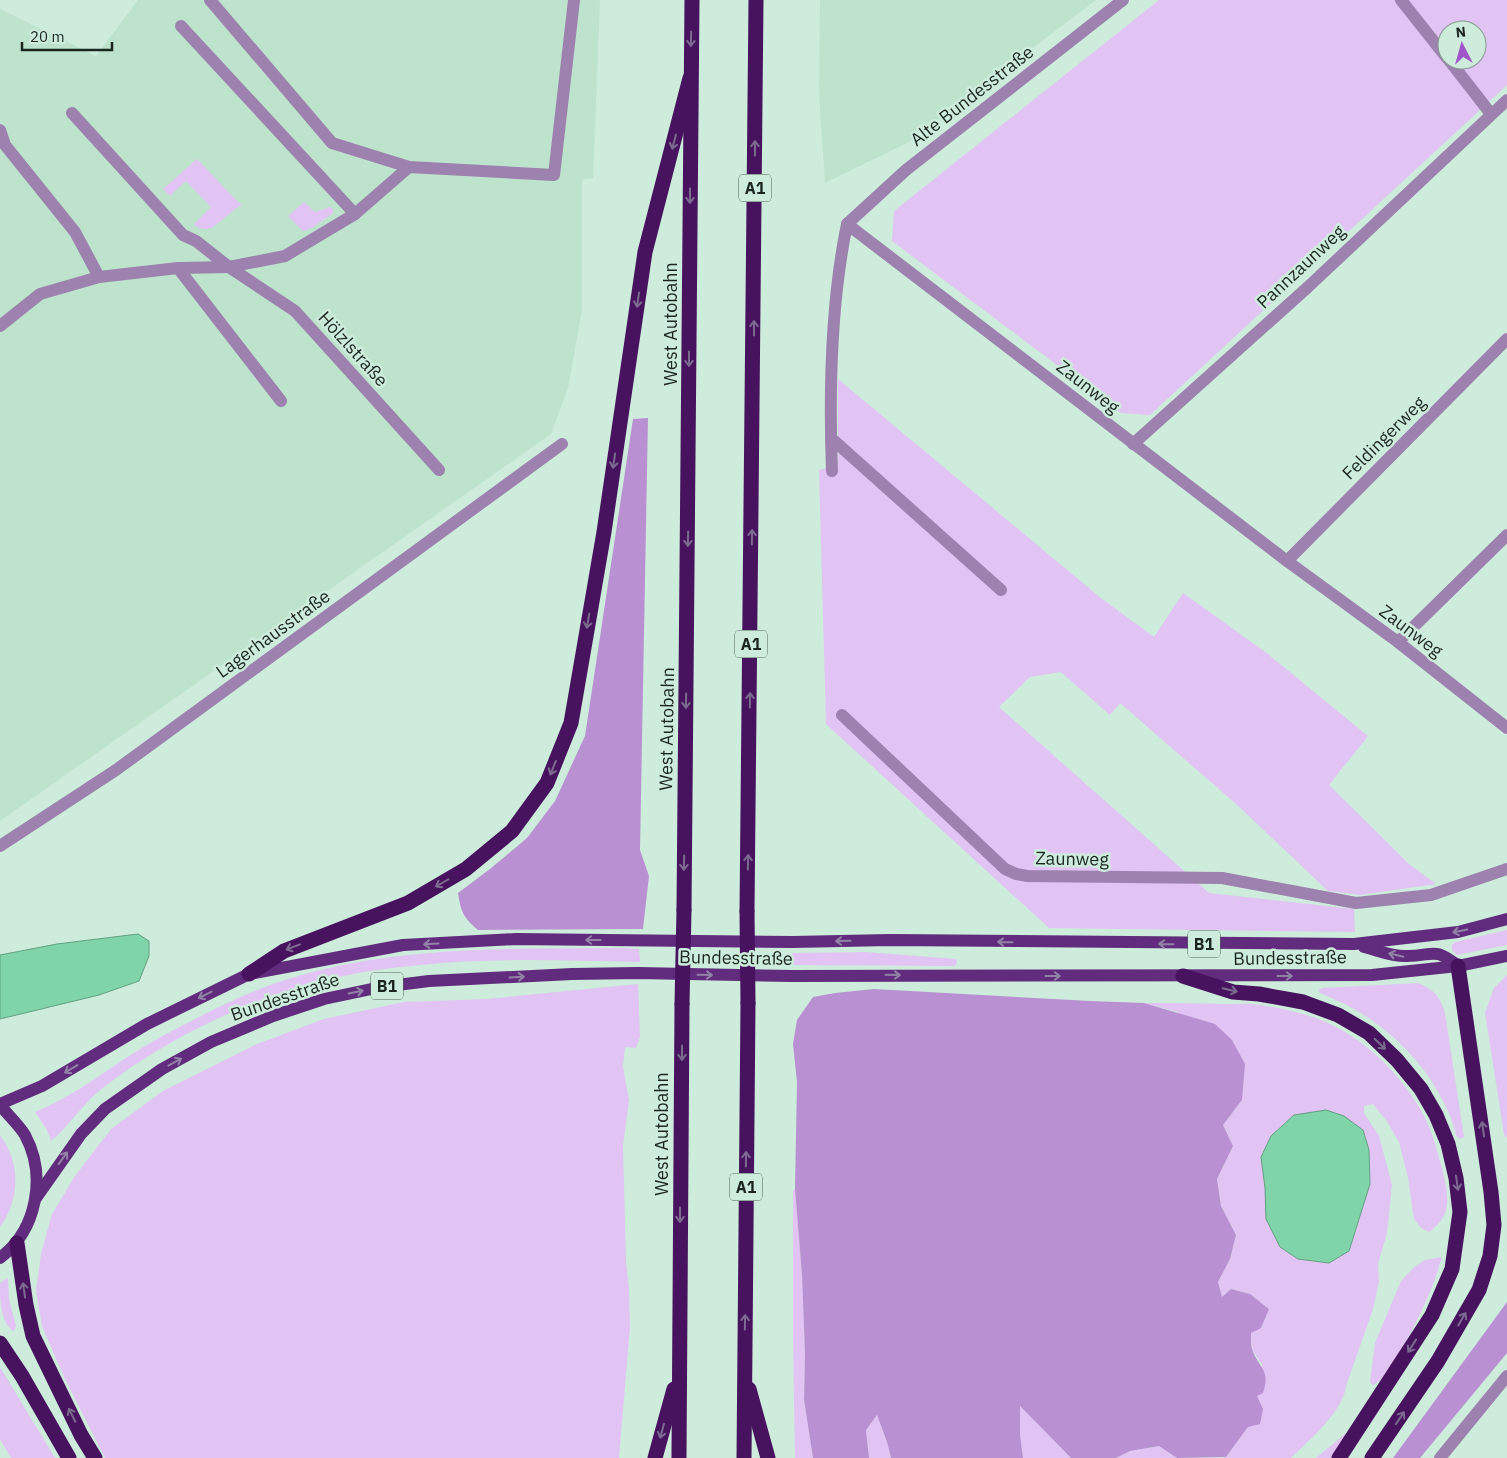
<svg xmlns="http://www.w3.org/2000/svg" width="1507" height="1458" viewBox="0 0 1507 1458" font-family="'IBM Plex Sans',sans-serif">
  <rect width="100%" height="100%" fill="#cdecdb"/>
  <g fill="#bde3cd">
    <polygon points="138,0 600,0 593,178 582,180 582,310 568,388 551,434 0,821 0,9 96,56"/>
    <polygon points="820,0 1096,0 909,142 825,183 819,93"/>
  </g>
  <g fill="#e1c3f4" fill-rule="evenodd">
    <path d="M1159 0H1507V85L1150 415 1121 413 892 241 894 211ZM1447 30H1477V60H1447Z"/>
    <path d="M197 159 242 206H239L212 228C205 230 201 229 195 226V223L211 207 186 181 170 196 163 189Z"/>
    <polygon points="304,202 315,212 330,207 333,209 333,213 312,228 303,231 288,216"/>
    <polygon points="838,379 1101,598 1154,637 1183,593 1268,654 1368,736 1329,785 1409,864 1436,884 1360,895 1328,891 1235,803 1120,703 1110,715 1061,672 1030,677 999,707 1209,893 1354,909 1355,932 1049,928 826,724 819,470 838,465"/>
    <polygon points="1507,930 1507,945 1457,955 1452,950 1452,945 1455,942"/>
    <path d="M623 948 639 949 640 962C567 961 493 957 420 965 375 969 327 977 283 992 220 1014 157 1046 104 1087 84 1102 70 1125 51 1141L46 1128 35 1112C44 1108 53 1104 62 1099 90 1084 115 1064 142 1048 172 1030 204 1014 236 999 356 944 494 949 623 948Z"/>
    <polygon points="866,952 956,959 957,962 955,966 793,965 792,953"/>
    <polygon points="1507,975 1507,1138 1504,1134 1485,1013 1494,988"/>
    <path d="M1418 983C1434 990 1440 996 1445 1013L1464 1137 1460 1139 1457 1137C1454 1128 1452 1119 1448 1111 1429 1068 1393 1030 1352 1008 1342 1002 1331 998 1320 993L1319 990 1322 988Z"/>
    <polygon points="638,984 640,1037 636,1048 625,1047 623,1067 629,1100 623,1146 626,1261 629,1289 630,1327 619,1458 105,1458 65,1379 42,1326 36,1291 41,1254 52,1214 75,1176 111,1129 163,1091 257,1044 324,1019 404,1002 486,999"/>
    <path d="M1144 1003C1170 1003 1196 1003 1223 1004 1235 1004 1249 1003 1261 1005 1279 1008 1298 1012 1316 1018 1362 1035 1403 1075 1425 1118 1433 1134 1437 1151 1442 1168 1448 1194 1454 1215 1429 1232L1421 1228 1414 1219 1408 1178 1399 1142 1386 1120 1373 1104 1364 1106V1113L1379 1136 1392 1185 1387 1233 1378 1264 1379 1281 1373 1309 1346 1386C1343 1412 1309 1440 1291 1458H1223L1226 1457 1248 1427 1256 1396 1262 1365 1252 1349 1251 1333 1269 1309 1250 1294 1231 1289 1222 1297 1218 1282 1230 1259 1236 1235 1221 1206 1217 1179 1233 1146 1223 1125 1242 1100 1178 1012Z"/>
    <path d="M0 1135C21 1163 20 1199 0 1227Z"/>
    <polygon points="795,1189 802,1275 805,1354 804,1400 813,1458 795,1458 793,1342 793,1190"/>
    <path d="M1442 1257C1439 1265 1437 1274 1434 1282 1426 1303 1392 1377 1374 1385L1371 1384 1370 1381 1375 1343 1401 1281 1414 1267 1425 1260Z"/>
    <path d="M7 1278 8 1279 9 1299 16 1326 15 1330 13 1331C0 1321 0 1299 0 1283Z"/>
    <polygon points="0,1367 55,1458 11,1458 0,1439"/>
    <polygon points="1020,1406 1071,1458 1023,1458 1020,1435"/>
    <polygon points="877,1415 887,1442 891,1458 869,1458 866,1430"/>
    <polygon points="1346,1433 1346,1437 1332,1458 1316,1458"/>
    <polygon points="1159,1446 1177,1458 1116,1458 1130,1451"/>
  </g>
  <g fill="#b991d2">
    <path d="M648 418 640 850 649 876 643 929 478 930C463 917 461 912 458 893L490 869 527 838 555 801 585 736 633 419Z"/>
    <path d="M874 989 1090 1001 1144 1003 1215 1024 1232 1040 1245 1064 1242 1100 1223 1125 1233 1146 1217 1179 1221 1206 1236 1235 1230 1259 1218 1282 1222 1297 1231 1289 1250 1294 1269 1309 1261 1328 1251 1333C1251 1338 1251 1345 1252 1349 1259 1369 1271 1369 1263 1393L1257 1396 1263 1409 1260 1424 1248 1427 1226 1457 1177 1458 1159 1446 1130 1451 1116 1458H1071L1020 1406V1435L1023 1458H891L887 1442 877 1415 866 1430 869 1458H813L804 1400 805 1354 802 1275 795 1189 797 1082 793 1044 797 1020 813 997 835 993Z"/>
    <polygon points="1507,1302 1507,1353 1420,1458 1393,1458"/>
  </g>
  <g fill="#80d4aa" stroke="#62a081">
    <polygon points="138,934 149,941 149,956 139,981 99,995 0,1019 0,955 57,944"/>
    <polygon points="1326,1110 1344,1116 1363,1130 1369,1150 1370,1184 1349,1251 1329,1263 1298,1259 1280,1247 1266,1219 1265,1188 1261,1157 1271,1136 1294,1115"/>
  </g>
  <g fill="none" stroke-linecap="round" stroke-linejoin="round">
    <g stroke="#9d81ae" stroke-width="12">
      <polyline points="210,0 332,143 409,167 554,175 574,0"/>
      <polyline points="181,26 355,214 409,167"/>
      <polyline points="72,113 183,235 196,241 229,267 295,311 439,470"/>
      <polyline points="0,130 5,145 75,232 99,277"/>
      <polyline points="178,268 281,401"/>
      <polyline points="831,438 1001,590"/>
    </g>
    <g stroke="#9d81ae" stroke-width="12">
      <polyline points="1401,0 1447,58"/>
      <polyline points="1449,60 1491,114"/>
      <polyline points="847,224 906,170 1123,0"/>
      <polyline points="0,326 40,294 99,277 178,268 229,267 285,256 355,214"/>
      <polyline points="1133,444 1308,287 1507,100"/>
      <path d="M832 471C829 392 831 302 847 224L1287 561 1398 642 1507 728"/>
      <polyline points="1287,561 1507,339"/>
      <polyline points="1398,642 1507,535"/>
      <polyline points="842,715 1005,869 1016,874 1027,876 1222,878 1356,903 1431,895 1507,869"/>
      <polyline points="0,846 116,770 562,444"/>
      <polyline points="1440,1458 1507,1376"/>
    </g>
    <g stroke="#612c7d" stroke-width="12">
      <path d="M1364 947C1377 950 1393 957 1407 956 1434 956 1433 946 1458 966"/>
      <polyline points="0,1104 42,1086 147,1024 249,974 403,945 516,939 793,942 890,940 1354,944 1458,932 1507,919"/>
      <path d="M0 1105C8 1115 19 1125 25 1135 47 1176 37 1230 0 1258"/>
      <polyline points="36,1198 81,1134 105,1109 162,1069 211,1042 273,1016 324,999 381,987 429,981 572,974 638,973 792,976 1372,975 1458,966 1507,956"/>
    </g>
    <g stroke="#47135f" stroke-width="15">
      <polyline points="684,910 692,0"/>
      <polyline points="747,911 756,0"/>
      <polyline points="249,974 284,951 408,903 466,869 512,831 547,783 571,723 604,532 645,252 690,78"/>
      <polyline points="1183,976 1233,992 1259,994 1303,1002 1338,1015 1369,1033 1397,1060 1421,1089 1436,1115 1448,1144 1456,1178 1460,1212 1452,1269 1432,1315 1339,1458"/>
      <polyline points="17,1243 26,1305 33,1336 81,1435 95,1458"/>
      <polyline points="0,1343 22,1376 69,1458"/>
      <polyline points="749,1389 768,1458"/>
      <polyline points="655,1458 674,1389"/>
      <polyline points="679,1458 682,1004"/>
      <polyline points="744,1458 748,1003"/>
      <polyline points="1372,1458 1438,1361 1479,1290 1490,1256 1494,1225 1491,1192 1458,966"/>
    </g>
    <g stroke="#47135f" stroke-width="15">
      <polyline points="747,911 748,1003"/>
      <polyline points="682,1004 684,910"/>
    </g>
  </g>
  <defs><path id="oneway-shaft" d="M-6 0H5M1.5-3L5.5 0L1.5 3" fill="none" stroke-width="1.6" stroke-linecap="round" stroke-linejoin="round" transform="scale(1.25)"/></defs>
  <g stroke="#7d6a91">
    <use href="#oneway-shaft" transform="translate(691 39) rotate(91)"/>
    <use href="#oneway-shaft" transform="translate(674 142) rotate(105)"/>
    <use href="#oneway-shaft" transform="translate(755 148) rotate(-90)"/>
    <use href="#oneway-shaft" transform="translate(690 196) rotate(90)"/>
    <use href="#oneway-shaft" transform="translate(638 300) rotate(98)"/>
    <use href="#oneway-shaft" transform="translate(754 328) rotate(-90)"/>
    <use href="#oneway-shaft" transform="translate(689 359) rotate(90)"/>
    <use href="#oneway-shaft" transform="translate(614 461) rotate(98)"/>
    <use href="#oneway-shaft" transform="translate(752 537) rotate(-89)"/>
    <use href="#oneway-shaft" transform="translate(688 539) rotate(91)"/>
    <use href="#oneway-shaft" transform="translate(588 621) rotate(100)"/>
    <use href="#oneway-shaft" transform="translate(750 700) rotate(-89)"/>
    <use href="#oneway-shaft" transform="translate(686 701) rotate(91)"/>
    <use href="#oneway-shaft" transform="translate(553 768) rotate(112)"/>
    <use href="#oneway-shaft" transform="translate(748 862) rotate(-89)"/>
    <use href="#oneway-shaft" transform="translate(684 863) rotate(91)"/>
    <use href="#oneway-shaft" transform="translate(442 883) rotate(150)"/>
    <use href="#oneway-shaft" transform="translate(293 947) rotate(159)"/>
    <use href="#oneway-shaft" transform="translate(1230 990) rotate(13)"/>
    <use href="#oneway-shaft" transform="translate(1380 1044) rotate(44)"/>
    <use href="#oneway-shaft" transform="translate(682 1053) rotate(90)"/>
    <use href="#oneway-shaft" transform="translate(1483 1129) rotate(-98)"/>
    <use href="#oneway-shaft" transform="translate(746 1159) rotate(-89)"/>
    <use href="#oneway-shaft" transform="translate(1457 1183) rotate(82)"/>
    <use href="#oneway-shaft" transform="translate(680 1215) rotate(90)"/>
    <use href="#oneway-shaft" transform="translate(24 1290) rotate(-98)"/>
    <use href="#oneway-shaft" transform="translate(1462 1319) rotate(-60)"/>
    <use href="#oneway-shaft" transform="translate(745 1322) rotate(-89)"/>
    <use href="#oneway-shaft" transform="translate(1412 1346) rotate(122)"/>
    <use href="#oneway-shaft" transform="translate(72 1415) rotate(-117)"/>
    <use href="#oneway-shaft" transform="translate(1400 1418) rotate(-56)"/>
    <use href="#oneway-shaft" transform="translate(662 1431) rotate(105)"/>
  </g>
  <g stroke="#9282a7">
    <use href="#oneway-shaft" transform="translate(1460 931) rotate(168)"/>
    <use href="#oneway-shaft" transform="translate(593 940) rotate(-180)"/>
    <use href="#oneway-shaft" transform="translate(843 941) rotate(179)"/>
    <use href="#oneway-shaft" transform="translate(1005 942) rotate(-179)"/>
    <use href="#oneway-shaft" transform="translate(431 944) rotate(177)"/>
    <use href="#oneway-shaft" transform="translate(1166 944) rotate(-179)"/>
    <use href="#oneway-shaft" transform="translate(1396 955) rotate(-167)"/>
    <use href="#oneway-shaft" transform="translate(705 975) rotate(1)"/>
    <use href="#oneway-shaft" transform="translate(893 975) rotate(1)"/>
    <use href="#oneway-shaft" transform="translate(1053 976)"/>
    <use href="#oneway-shaft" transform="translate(1285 976)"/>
    <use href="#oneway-shaft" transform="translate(517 977) rotate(-3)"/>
    <use href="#oneway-shaft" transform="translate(356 992) rotate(-12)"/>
    <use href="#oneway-shaft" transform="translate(205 995) rotate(154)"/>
    <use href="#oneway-shaft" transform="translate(175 1062) rotate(-29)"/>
    <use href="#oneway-shaft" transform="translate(71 1069) rotate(149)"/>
    <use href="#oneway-shaft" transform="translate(63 1158) rotate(-54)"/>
  </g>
  <g text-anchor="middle" stroke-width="5" stroke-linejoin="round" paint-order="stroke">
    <g fill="#cdecdb" stroke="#506158" stroke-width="1">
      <rect x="739" y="174.5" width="32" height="27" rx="4"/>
      <rect x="735" y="630.5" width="32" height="27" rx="4"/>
      <rect x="1188" y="930.5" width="32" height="27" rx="4"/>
      <rect x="371" y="972.5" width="32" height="27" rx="4"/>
      <rect x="730" y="1173.5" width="32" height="27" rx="4"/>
    </g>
    <g font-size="16" font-weight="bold" fill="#1b2620">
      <text x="755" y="194">A1</text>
      <text x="751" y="650">A1</text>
      <text x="1204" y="950">B1</text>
      <text x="387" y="992">B1</text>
      <text x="746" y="1193">A1</text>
    </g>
    <g font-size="18" fill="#1b2620" stroke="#cdecdb">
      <text transform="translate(972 96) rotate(-38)" y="6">Alte Bundesstraße</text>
      <text transform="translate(1301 267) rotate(-43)" y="6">Pannzaunweg</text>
      <text transform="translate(671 324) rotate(-90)" y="6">West Autobahn</text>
      <text transform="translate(353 349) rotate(48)" y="6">Hölzlstraße</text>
      <text transform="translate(1088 387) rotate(38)" y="6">Zaunweg</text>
      <text transform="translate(1384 438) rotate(-45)" y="6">Feldingerweg</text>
      <text transform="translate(1411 631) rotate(37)" y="6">Zaunweg</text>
      <text transform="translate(273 634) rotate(-36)" y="6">Lagerhausstraße</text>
      <text transform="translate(667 729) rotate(-89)" y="6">West Autobahn</text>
      <text transform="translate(1072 859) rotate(1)" y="6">Zaunweg</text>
      <text transform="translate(736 958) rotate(1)" y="6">Bundesstraße</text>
      <text transform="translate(1290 958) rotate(-1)" y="6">Bundesstraße</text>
      <text transform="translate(285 997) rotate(-19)" y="6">Bundesstraße</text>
      <text transform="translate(662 1134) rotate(-90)" y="6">West Autobahn</text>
    </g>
  </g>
  <g transform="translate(1462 45) rotate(354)"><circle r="24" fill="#cdecdb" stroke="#869d90"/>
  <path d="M0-4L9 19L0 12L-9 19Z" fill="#a055c8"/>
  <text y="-8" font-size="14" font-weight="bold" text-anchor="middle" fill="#1b2620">N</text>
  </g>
  <path d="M22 42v8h90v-8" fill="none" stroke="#1b2620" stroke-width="2.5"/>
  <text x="30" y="42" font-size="15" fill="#1b2620" stroke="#cdecdb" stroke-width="4" paint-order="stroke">20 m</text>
</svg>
